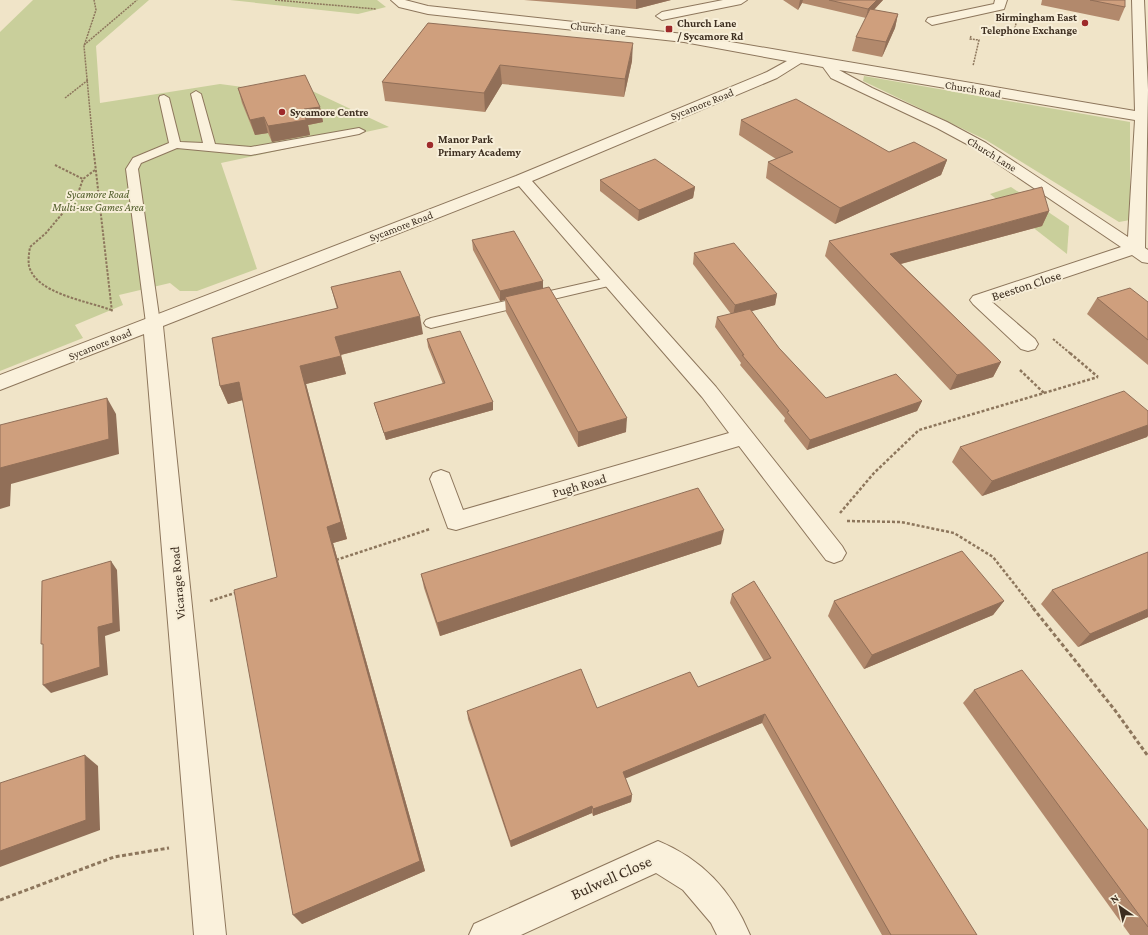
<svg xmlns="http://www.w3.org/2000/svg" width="1148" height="935" viewBox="0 0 1148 935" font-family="'Crimson Pro',serif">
  <rect width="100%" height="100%" fill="#f0e4c8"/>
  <g fill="#c9cf9b">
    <polygon points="33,0 149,0 96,46 100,103 220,84 258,89 265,82 308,89 389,127 221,163 257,269 197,291 180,291 170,283 119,295 123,305 75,325 83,338 0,371 0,32"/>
    <polygon points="230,0 377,0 386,7 358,14"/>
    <polygon points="864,76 1130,122 1130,220 1119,222 986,140 863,81"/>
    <polygon points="1011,187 1069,226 1067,254 990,194"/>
  </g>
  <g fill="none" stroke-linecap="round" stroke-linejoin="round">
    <defs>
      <g id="service">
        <polygon points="196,91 201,94 215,144 251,147 359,128 365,131 359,134 251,155 177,148 141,163 138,169 160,323 158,326 153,328 148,326 146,323 126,169 133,158 169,143 159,98 160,96 164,95 169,98 180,142 203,143 191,94"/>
        <polygon points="612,277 617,278 619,281 617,284 431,328 426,326 424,323 426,320 431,318"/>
      </g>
      <g id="minor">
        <path d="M391 0H405L428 6 684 34 1135 111 1132 0H1144L1148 90 1145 248 1148 250V263L1142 262 1132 255 992 302 1035 339 1038 344 1035 349 1028 351 1021 349 973 304 970 300 973 296 1121 247 976 149 937 128 831 78 823 67 801 63 777 78 532 181 716 387 842 546 846 553 842 560 834 563 826 560 739 446 456 530 448 528 430 479 433 473 441 470 449 473 463 510 729 433 702 397 519 186 163 326 226 935H194L144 334 0 390V375L516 176 767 72 787 61 684 42 428 14 399 7ZM839 70 1135 120 1128 237 986 143 947 122 872 88Z"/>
        <polygon points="723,0 747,0 741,4 662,20 656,16 662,12"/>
        <polygon points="995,0 1007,0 1004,9 932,25 926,21 928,18 994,4"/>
        <path d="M658 841C702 859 732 891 750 935H717L711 923 683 890 656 873 521 935H469L474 924Z"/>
      </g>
    </defs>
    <use href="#service" stroke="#8d765c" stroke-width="2"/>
    <use href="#minor" stroke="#8d765c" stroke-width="2"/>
    <g stroke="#8d765c" stroke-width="1.5" stroke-dasharray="2 1" stroke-linecap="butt">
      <polyline points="275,0 376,9"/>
      <polyline points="1005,29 1014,31 1017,20"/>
      <polyline points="971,36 970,39 979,40 973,66"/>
      <polyline points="84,45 137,0"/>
      <polyline points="65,98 88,80"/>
      <polyline points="94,155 84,46 96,10 94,0"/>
    </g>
    <g stroke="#8d765c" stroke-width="2" stroke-dasharray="2.5 1.5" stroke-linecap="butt">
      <polyline points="94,154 112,312"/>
      <polyline points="55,165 83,179"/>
      <path d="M95 170 83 179 77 196 46 233 30 247C29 253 28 260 29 266 36 294 88 301 111 310"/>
      <polyline points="1053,339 1071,354"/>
    </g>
    <g stroke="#8d765c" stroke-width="2.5" stroke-dasharray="3 2" stroke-linecap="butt">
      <polyline points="1070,353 1098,377"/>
      <polyline points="1020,370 1045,394"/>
      <polyline points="840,513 874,473 919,430 1098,377"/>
      <polyline points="847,521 901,522 954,533 993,557 1034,609"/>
      <polyline points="336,560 430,529"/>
      <polyline points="210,601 238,592"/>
    </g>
    <g stroke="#8d765c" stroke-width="3" stroke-dasharray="4 2.5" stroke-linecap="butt">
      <polyline points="1033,608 1114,709 1148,756"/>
      <polyline points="0,900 114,857 169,848"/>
    </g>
    <use href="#service" fill="#faf1dc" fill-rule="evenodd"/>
    <use href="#minor" fill="#faf1dc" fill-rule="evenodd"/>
  </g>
  <g fill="#b2896c">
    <polygon points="524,0 671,0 636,9"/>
    <polygon points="783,0 883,0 874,10 898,14 895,28 882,57 852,51 856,37 866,18 802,3 798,10"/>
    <polygon points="1042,0 1125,0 1125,7 1119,21 1041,5"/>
    <polygon points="428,23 632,61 624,97 502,84 485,112 385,101 382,82"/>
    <polygon points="238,88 320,107 323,122 308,125 310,135 272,142 268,133 255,135 242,103"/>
    <polygon points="741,120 889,152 947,160 941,175 835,224 766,178 768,162 776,159 739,135"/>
    <polygon points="600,180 695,187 693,198 638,221 600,191"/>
    <polygon points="1049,211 1042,226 901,264 1001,362 993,377 950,390 825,256 829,241"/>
    <polygon points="472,240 543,281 543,288 626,432 578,447 506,312 505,300 500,301 473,250"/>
    <polygon points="694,253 777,294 775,305 751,311 779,348 826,398 922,401 917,411 807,450 784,421 785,418 740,365 741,363 715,327 717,317 731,314 693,264"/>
    <polygon points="331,287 423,334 341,355 346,374 306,384 347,539 333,543 425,871 302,924 277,577 243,400 228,404 220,386 337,309"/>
    <polygon points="1097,298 1148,302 1148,365 1087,314"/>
    <polygon points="427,339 493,402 493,410 386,440 374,403 443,384 428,347"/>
    <polygon points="1148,411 1148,435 1147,437 982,496 952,462 960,447"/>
    <polygon points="721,544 440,636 424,588 421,574"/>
    <polygon points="1052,590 1148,617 1078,647 1041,604"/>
    <polygon points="732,594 977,935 882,935 762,723 625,778 632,795 631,802 593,816 592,813 511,847 468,719 467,711 597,708 698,687 764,661 730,603"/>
    <polygon points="834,601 1004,601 993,615 864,669 828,616"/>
    <polygon points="974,690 1148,830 1148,935 1130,935 963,703"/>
  </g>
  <g fill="#916f58">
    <polygon points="636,0 671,0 636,9"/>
    <polygon points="800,0 803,0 802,3 798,10"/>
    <polygon points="877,0 883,0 866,18 868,9"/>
    <polygon points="898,14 895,28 882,57 886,42"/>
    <polygon points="633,43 632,61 624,97 625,79"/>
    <polygon points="500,65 502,84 485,112 484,93"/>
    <polygon points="320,107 323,122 308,125 310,135 272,142 268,126 304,109"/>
    <polygon points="264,117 268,133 255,135 250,120"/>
    <polygon points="947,160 941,175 835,224 840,208"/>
    <polygon points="695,187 693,198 638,221 639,210"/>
    <polygon points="1049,211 1042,226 885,268 890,254"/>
    <polygon points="543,281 543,291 505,297 505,300 500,301 500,291"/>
    <polygon points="777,294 775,305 733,316 735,305"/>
    <polygon points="420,316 423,334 340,355 335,337"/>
    <polygon points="341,356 346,374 306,384 347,539 333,543 425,871 302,924 293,915 327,527 300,366"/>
    <polygon points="1001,362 993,377 950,390 957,375"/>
    <polygon points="239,382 246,399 228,404 220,386"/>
    <polygon points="107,398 116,414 119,454 11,484 10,506 0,509 0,468"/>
    <polygon points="922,401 917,411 807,450 810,440"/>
    <polygon points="493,402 493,410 386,440 384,433"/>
    <polygon points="627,418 626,432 578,447 578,432"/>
    <polygon points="1148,425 1148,435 1147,437 982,496 992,481"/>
    <polygon points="724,530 721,544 440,636 437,623"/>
    <polygon points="111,561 117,570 120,631 105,636 108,675 51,693 43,685 98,627"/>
    <polygon points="1004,601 993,615 864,669 872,655"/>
    <polygon points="1148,609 1148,617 1078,647 1090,634"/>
    <polygon points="765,714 762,723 622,780 623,772"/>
    <polygon points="85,755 98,766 100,830 0,867 0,851"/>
    <polygon points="632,795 631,802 593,816 593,809"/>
    <polygon points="592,806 592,813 511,847 510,841"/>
  </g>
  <g fill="#cf9f7d" stroke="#916f58">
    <polygon points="829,0 877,0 868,9"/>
    <polygon points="1090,0 1125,0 1125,7"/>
    <polygon points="870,9 898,14 886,42 856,37"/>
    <polygon points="428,23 633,43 625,79 500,65 484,93 382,82"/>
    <polygon points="305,75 320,107 304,109 306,120 268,126 264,117 250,120 238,88"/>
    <polygon points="796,99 889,152 914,142 947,160 840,208 768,162 793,152 741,120"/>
    <polygon points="655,159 695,187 639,210 600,180"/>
    <polygon points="1042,187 1049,211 890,254 1001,362 957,375 829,241"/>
    <polygon points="514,231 543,281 500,291 472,240"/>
    <polygon points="734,243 777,294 735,305 694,253"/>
    <polygon points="400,271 420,316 335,337 341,356 300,366 341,522 327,527 420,861 293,915 234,590 277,577 239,382 220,386 212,338 338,308 331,287"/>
    <polygon points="549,287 627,418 578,432 505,297"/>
    <polygon points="1130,288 1148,302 1148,340 1097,298"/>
    <polygon points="750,309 779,348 826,398 896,374 922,401 810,440 787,412 789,411 742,355 744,355 717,317"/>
    <polygon points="460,331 493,402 384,433 374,403 445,383 427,339"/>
    <polygon points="1124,391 1148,411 1148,425 992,481 960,447"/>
    <polygon points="107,398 109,439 0,468 0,425"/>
    <polygon points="698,488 724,530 437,623 421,574"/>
    <polygon points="962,551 1004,601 872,655 834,601"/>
    <polygon points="1148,552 1148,609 1090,634 1052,590"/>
    <polygon points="111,561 113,623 98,627 100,667 43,685 43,644 41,644 42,581"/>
    <polygon points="754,581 977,935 891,935 765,714 623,772 632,795 593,809 592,806 510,841 467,711 581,669 597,708 690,672 698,687 771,658 732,594"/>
    <polygon points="1022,670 1148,830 1148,927 974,690"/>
    <polygon points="85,755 86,820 0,851 0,783"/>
  </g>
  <g fill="#9e2a2b" stroke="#f7eed8" stroke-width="1.5">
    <circle cx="1085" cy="23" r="4"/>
    <rect x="665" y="25" width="8" height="8" rx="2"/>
    <circle cx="282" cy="112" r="4"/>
    <circle cx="430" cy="145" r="4"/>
  </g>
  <g text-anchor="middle" stroke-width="4" stroke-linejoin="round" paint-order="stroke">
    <g font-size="11" font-weight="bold" fill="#3d2e20" stroke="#f7eed8" text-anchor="start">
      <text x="1077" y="21" text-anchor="end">Birmingham East<tspan x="1077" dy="13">Telephone Exchange</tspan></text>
      <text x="677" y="27">Church Lane<tspan x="677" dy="13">/ Sycamore Rd</tspan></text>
      <text x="290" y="116">Sycamore Centre</text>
      <text x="438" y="143">Manor Park<tspan x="438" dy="13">Primary Academy</tspan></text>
    </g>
    <g font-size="11" fill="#3d2e20" stroke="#f7eed8">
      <text transform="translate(598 28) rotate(6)" y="4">Church Lane</text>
      <text transform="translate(973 89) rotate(10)" y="4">Church Road</text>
      <text transform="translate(702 104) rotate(-22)" y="4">Sycamore Road</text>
      <text transform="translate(992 154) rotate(32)" y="4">Church Lane</text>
      <text transform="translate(401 226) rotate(-21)" y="4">Sycamore Road</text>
      <text transform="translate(100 344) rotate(-22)" y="4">Sycamore Road</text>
    </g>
    <g font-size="11" font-style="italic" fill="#4d5a26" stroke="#f7eed8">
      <text x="98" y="198">Sycamore Road<tspan x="98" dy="13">Multi-use Games Area</tspan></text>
    </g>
    <g font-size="13" fill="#3d2e20" stroke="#f7eed8">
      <text transform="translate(1026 285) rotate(-18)" y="5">Beeston Close</text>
      <text transform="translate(579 485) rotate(-16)" y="5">Pugh Road</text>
      <text transform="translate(177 583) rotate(-95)" y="5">Vicarage Road</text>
    </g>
    <g font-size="16" fill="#3d2e20" stroke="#f7eed8">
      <text transform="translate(611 877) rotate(-24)" y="6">Bulwell Close</text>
    </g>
  </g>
  <g transform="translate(1120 907) rotate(326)" stroke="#f7eed8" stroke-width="3" paint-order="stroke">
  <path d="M0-3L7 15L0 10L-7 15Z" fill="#3d2e20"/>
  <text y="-6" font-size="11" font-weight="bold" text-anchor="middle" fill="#3d2e20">N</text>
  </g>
</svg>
